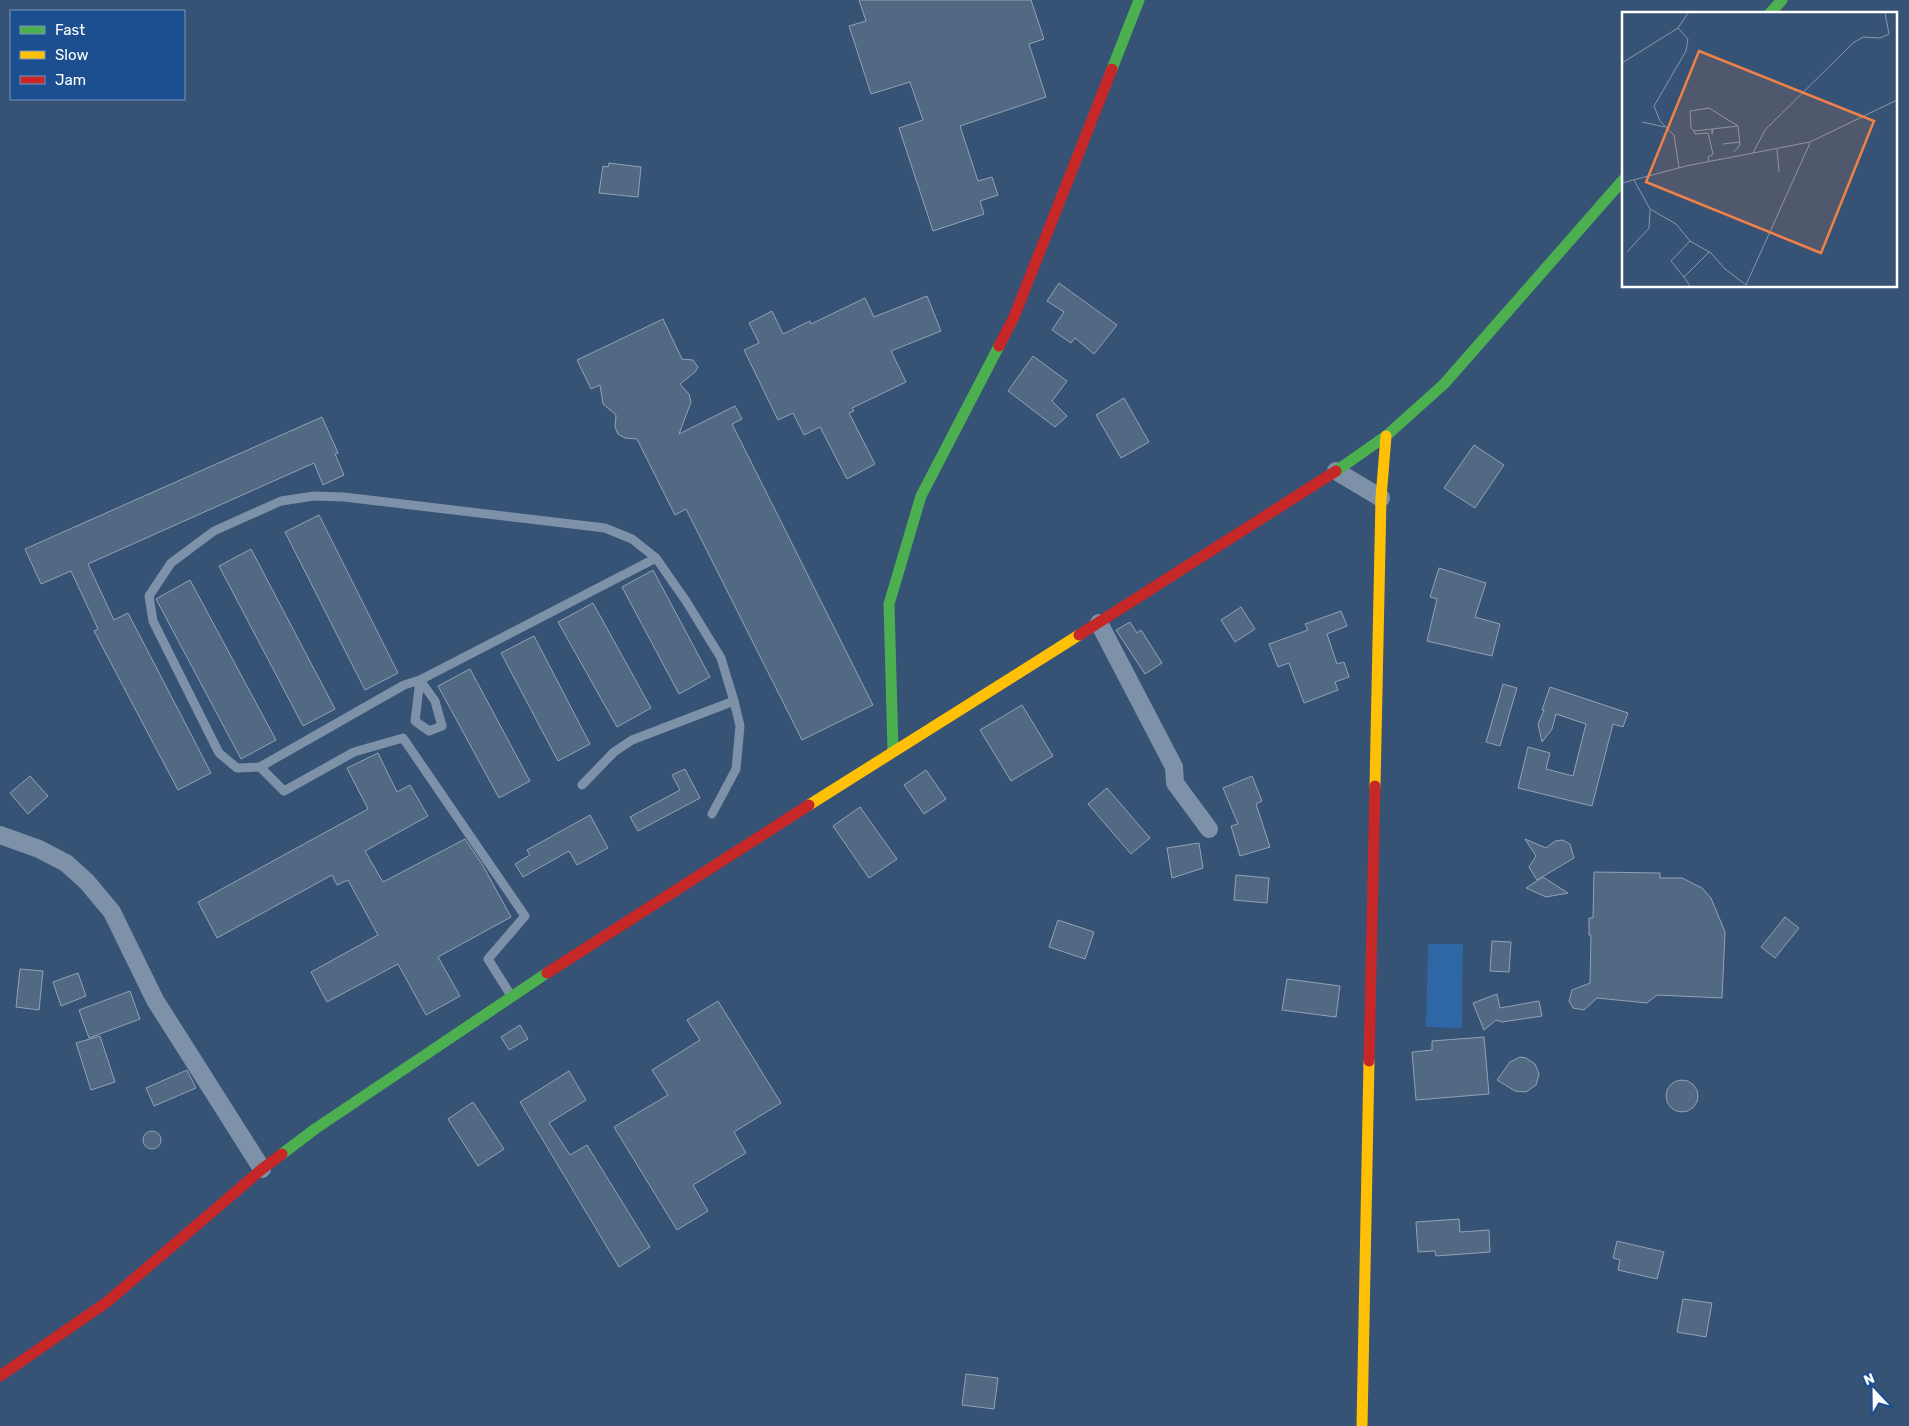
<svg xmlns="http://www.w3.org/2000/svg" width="1909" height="1426" viewBox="0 0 1909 1426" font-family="Rubik,sans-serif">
  <rect width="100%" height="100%" fill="#365274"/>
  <polygon fill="#2f66a5" points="1428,944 1463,944 1462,1028 1426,1027"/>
  <g fill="#526984" stroke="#92a2b6">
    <polygon points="859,0 1031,0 1044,39 1029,44 1046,97 960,126 978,181 992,177 998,195 980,201 984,214 933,231 899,128 923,120 910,82 871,94 849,26 866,21"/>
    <polygon points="609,163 641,167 638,197 599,193 603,166 608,167"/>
    <polygon points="1059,283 1117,325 1094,354 1075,338 1071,343 1052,330 1064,312 1047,301"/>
    <polygon points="927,296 941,331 891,351 906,382 852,408 854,411 849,413 875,464 847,479 820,427 804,435 793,413 778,420 744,350 759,343 749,323 772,311 783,334 810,321 811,324 865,298 874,317"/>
    <polygon points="663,319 682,359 693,360 698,367 695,372 680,384 689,394 691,402 679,434 735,406 742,419 732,424 873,705 802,740 686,509 675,515 637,439 625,438 618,434 615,427 616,415 603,404 600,385 591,389 577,360"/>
    <polygon points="1033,356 1067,381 1052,401 1067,416 1055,427 1008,391"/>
    <polygon points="1124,398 1149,442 1121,458 1096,415"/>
    <polygon points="322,417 338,453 335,454 344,475 323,485 314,463 88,564 114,620 128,613 211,773 178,790 94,631 98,629 71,571 41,584 25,549"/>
    <polygon points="1474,445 1504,465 1475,508 1444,488"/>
    <polygon points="319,515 398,673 365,690 285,532"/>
    <polygon points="251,549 335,709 303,726 219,566"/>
    <polygon points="1439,568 1486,583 1475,617 1500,624 1492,656 1427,641 1437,599 1430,597"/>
    <polygon points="653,570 710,677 679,694 622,587"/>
    <polygon points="190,580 276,740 241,759 156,599"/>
    <polygon points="593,603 651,708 617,727 558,622"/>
    <polygon points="1241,607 1255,629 1235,642 1221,620"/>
    <polygon points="1341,611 1347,626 1327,634 1337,664 1344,662 1349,677 1335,682 1338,690 1304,703 1289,663 1278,667 1269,644 1308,630 1305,624"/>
    <polygon points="1130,622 1137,633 1141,630 1162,663 1145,674 1116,630"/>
    <polygon points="534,636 590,744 558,761 501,653"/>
    <polygon points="470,669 530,781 499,798 438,686"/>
    <polygon points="1503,684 1517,688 1500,746 1486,742"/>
    <polygon points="1550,687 1628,713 1623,727 1613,724 1592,806 1518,788 1528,747 1550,753 1546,769 1573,776 1586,724 1556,714 1552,729 1542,742 1538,724 1544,710 1542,710"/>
    <polygon points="1022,705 1053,756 1011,781 980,730"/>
    <polygon points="378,753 397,792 410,785 428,816 365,851 383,882 465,839 482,864 511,917 438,957 460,996 426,1015 398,964 327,1002 311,972 378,935 348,880 337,885 332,875 217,938 198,902 368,809 347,768"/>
    <polygon points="685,769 700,798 638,831 630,817 680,790 672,775"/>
    <polygon points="926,770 946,799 924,814 904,785"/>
    <polygon points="30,776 48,796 28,814 10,793"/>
    <polygon points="1252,776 1262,801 1256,804 1270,847 1240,856 1231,826 1238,824 1223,788"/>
    <polygon points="1107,788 1150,838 1131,854 1088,804"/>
    <polygon points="860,807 897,859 869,878 833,826"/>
    <polygon points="590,815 608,848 577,865 569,851 523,877 515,864 530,855 527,850"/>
    <polygon points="1525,839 1546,848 1555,841 1563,840 1570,844 1574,858 1537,880 1529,867 1536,856"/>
    <polygon points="1199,843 1203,868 1172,878 1167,848"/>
    <polygon points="1594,872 1660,873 1660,878 1682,878 1702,888 1711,898 1725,932 1722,998 1657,995 1647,1003 1597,998 1584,1010 1573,1008 1569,1001 1572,990 1590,983 1591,935 1589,935 1589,918 1593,918"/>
    <polygon points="1236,875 1269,878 1267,903 1234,900"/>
    <polygon points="1543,877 1568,893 1546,897 1526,888"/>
    <polygon points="1785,917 1799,928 1775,958 1761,947"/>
    <polygon points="1058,920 1094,932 1085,959 1049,947"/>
    <polygon points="1492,941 1511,942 1509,972 1490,971"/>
    <polygon points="20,969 43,971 39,1010 16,1007"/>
    <polygon points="78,973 86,996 61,1006 53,982"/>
    <polygon points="1287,979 1340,986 1336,1017 1282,1010"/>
    <polygon points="130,991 140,1019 89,1038 79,1010"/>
    <polygon points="1497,994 1500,1008 1539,1001 1542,1016 1502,1022 1496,1020 1484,1030 1473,1003"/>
    <polygon points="718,1001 781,1103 734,1132 746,1153 693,1185 708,1211 677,1230 614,1127 668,1095 652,1070 700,1040 687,1020"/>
    <polygon points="520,1025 528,1039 509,1050 501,1037"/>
    <polygon points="100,1036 115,1082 91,1090 76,1043"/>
    <polygon points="1484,1037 1489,1094 1416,1100 1412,1052 1432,1050 1432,1041"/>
    <polygon points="1520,1057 1526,1058 1535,1064 1539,1074 1536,1085 1526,1092 1515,1091 1497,1080 1510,1062"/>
    <polygon points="187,1070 196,1088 154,1106 146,1088"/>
    <polygon points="569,1071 586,1100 549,1123 570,1155 587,1145 650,1247 619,1267 520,1102"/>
    <circle cx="1682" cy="1096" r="16"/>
    <polygon points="473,1102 504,1149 478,1166 448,1119"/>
    <circle cx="152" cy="1140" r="9"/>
    <polygon points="1459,1219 1460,1232 1489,1230 1490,1252 1436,1256 1435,1251 1418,1252 1416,1222"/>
    <polygon points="1617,1241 1664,1252 1657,1279 1618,1270 1620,1260 1613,1258"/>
    <polygon points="1683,1299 1712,1303 1706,1337 1677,1332"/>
    <polygon points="966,1374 998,1378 994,1409 962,1405"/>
  </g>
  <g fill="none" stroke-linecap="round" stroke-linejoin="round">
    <g stroke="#7d92a8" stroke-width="9">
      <polyline points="656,558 632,539 605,528 344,497 314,496 281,501 214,531 171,563 149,596 153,621 219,753 237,768 260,767 404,685 420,680 435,701 442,726 429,731 415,721 420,680 656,558 686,601 721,658 734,701 740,726 736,769 712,814"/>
      <polyline points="260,767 284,791 354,752 403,738 525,916 488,959 510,994"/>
      <polyline points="582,785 614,752 632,740 734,701"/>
    </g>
    <g stroke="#7d92a8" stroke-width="18">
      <polyline points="1336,471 1381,498"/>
      <polyline points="1099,623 1174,767 1175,783 1209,829"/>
      <polyline points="0,835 39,849 66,863 87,882 112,912 155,1000 262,1169"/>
    </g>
    <g stroke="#4caf50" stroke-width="11">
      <polyline points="1769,14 1782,0"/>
      <polyline points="1112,69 1139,0"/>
      <polyline points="1336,471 1386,436 1444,384 1623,180"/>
      <polyline points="893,751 889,604 921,496 999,346"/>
      <polyline points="282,1154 315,1129 547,973"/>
    </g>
    <g stroke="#ffc107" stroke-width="11">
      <polyline points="1375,786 1381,498 1386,436"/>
      <polyline points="809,805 1079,635"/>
      <polyline points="1362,1426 1369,1061"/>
    </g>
    <g stroke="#c62828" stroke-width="11">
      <polyline points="999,346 1014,317 1112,69"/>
      <polyline points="1079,635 1336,471"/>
      <polyline points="547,973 809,805"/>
      <polyline points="1369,1061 1375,786"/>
      <polyline points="0,1376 107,1302 262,1169 282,1154"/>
    </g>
  </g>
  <g transform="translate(1622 12)">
    <rect width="275" height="275" fill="#365274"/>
    <path fill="none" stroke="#8697ac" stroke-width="1" d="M0 51 56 16M20 110 43 115M72 119 73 122 86 121 91 142 86 145 87 149M101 132 118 130M155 137 157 160M112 140 118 133 116 114 90 117V122L91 119 90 117 72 119 69 116 68 99 87 96 116 114M131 141 143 118 231 31 241 25 258 26 267 22 263 1M57 156 52 123 38 109 32 94 64 39 66 27 56 16 66 1M12 168 28 197 54 212 68 229 89 241 103 257 124 273M0 171 64 154 188 130 275 88M5 240 27 216 28 198M62 265 49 249 68 229M124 273 188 131M68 274 62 265 87 240"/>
    <path fill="#ee8249" fill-opacity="0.15" stroke="#ee8249" stroke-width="2.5" d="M77 39 252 109 199 241 24 170Z"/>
    <rect width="275" height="275" fill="none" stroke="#fff" stroke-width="2.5"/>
  </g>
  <rect x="10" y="10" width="175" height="90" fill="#1b4f8f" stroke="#7695bc"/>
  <rect x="20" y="26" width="25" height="8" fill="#4caf50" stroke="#7695bc"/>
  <text x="55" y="35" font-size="15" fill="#ffffff">Fast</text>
  <rect x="20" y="51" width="25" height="8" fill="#ffc107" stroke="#7695bc"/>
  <text x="55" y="60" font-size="15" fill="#ffffff">Slow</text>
  <rect x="20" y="76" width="25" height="8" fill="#c62828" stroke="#7695bc"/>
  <text x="55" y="85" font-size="15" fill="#ffffff">Jam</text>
  <g transform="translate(1874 1391) rotate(338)" stroke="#1b4f8f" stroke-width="4" paint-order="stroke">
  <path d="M0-4L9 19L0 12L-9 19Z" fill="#ffffff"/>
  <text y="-8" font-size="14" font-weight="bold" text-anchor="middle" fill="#ffffff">N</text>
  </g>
</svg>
